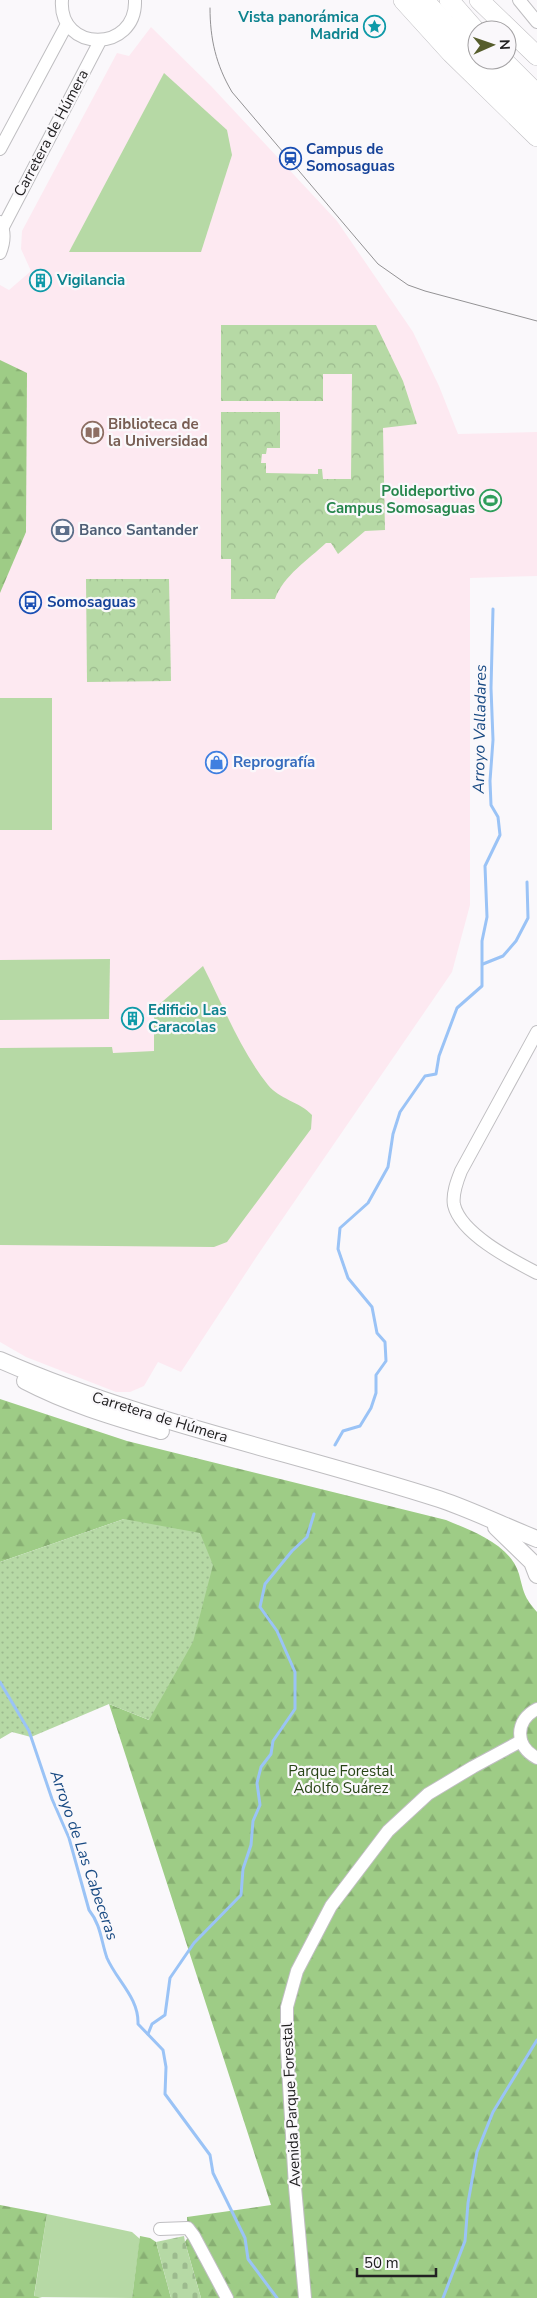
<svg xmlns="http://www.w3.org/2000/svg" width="537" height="2298" viewBox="0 0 537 2298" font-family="'Nunito Sans',sans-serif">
  <defs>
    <pattern id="forest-firs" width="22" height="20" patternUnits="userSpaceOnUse" patternTransform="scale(1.25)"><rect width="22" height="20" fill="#9ecc86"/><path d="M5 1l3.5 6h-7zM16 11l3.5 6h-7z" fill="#88af73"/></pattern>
    <pattern id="cemetery-stones" width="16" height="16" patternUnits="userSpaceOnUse" patternTransform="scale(1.25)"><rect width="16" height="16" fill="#b6d9a5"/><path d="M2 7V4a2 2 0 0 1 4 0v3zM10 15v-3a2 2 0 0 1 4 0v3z" fill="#9cba8e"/></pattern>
    <pattern id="park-crowns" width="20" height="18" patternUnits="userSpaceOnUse" patternTransform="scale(1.25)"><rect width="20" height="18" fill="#b6d9a5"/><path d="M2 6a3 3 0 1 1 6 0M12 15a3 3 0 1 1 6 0" fill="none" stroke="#9cba8e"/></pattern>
    <pattern id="garden-dots" width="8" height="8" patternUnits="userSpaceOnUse" patternTransform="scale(1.25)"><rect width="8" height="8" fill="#b6d9a5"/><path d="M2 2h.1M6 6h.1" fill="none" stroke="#9cba8e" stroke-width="1.8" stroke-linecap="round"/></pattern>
  </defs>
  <rect width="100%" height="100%" fill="#faf8fb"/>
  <polygon fill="#fde9f1" points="151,27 211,86 337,221 413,332 439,386 458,434 537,432 537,576 470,578 470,905 452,972 257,1256 181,1372 158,1362 144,1386 130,1392 116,1392 26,1357 0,1342 0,285 9,290 31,271 21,249 22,231 117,53 129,56"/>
  <g fill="#b6d9a5">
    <polygon points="164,73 227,130 232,155 201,252 69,252"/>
    <rect x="0" y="698" width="52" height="132"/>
    <polygon points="110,959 109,1019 0,1020 0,960"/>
    <path d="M203 966C223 1005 240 1050 268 1085 279 1099 300 1102 312 1115L311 1129 227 1242 214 1247 0 1245V1048L112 1047 113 1053 154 1051V1009Z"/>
    <polygon points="47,2214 132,2232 140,2239 132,2298 34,2297"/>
  </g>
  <g fill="url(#forest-firs)">
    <polygon points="0,360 27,373 26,532 0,593"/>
    <path d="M0 1399 127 1441 446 1520C472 1531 510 1544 519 1574 524 1593 524 1597 537 1612V2298H201L185 2242 188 2237 187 2217 271 2205 109 1704 149 1720 124 1519 0 1562Z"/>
    <polygon points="0,2205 47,2214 34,2296 42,2298 0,2298"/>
    <polygon points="140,2236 150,2238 156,2242 171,2298 132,2298"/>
  </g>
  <polygon fill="url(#cemetery-stones)" points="184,2236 185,2242 201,2298 171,2298 156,2242"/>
  <g fill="url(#park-crowns)">
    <path d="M221 325H376L403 381 417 424 383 428 385 530 365 531 338 554 331 543H326C309 559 283 576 275 599H231V559H221V412H280V448H267L266 454H262L261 463H266V473L318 474V469H322L323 479H351L352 374H323V401H221Z"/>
    <polygon points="169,579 171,681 87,682 86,579"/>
  </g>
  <polygon fill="url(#garden-dots)" points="124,1519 200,1533 213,1565 193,1642 149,1720 109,1704 31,1737 12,1732 0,1739 0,1562"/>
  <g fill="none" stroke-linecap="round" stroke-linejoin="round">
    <g stroke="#9ac3f6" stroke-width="3">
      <polyline points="483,964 503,956 516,941 528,918 527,882"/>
      <polyline points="335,1445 343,1431 360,1426 371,1408 376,1393 376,1375 386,1361 385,1342 377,1333 372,1307 348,1278 338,1249 340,1228 368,1203 388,1167 393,1134 400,1112 425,1076 436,1074 439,1056 457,1008 482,986 482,941 487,917 485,866 500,835 498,817 491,805 490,781 493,740 491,688 493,609"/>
      <path d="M0 1682 29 1731 52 1799 69 1838 89 1910C101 1925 101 1941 107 1958 117 1981 139 1998 138 2024L163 2050 166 2067 165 2094 210 2155 213 2173 245 2238 248 2259 277 2298"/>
      <polyline points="148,2034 152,2024 165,2015 170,1978 194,1943 241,1895 243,1869 251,1845 253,1821 260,1805 257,1783 261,1767 271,1754 273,1741 295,1709 295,1672 277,1631 260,1607 265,1584 292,1551 307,1537 314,1514"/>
      <polyline points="443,2298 465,2241 468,2203 477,2152 493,2112 537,2040"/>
    </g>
    <defs>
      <g id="minor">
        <path d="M62 0C58 53 137 53 135 0"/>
        <polyline points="519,0 537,22"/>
        <polyline points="0,149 67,24"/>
        <path d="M0 222C6 233 4 243 0 253"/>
        <polyline points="3,227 100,41"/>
        <path d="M537 1032 461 1171C457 1181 452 1194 454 1205 461 1234 512 1260 537 1273"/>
        <path d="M537 1709C515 1720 514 1746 537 1758"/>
        <polyline points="160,2229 188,2228 194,2236 227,2298"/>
        <polyline points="305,2298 295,2187 287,2050 287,2007 297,1971 331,1906 388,1831 428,1794 473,1767 521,1741"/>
      </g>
      <g id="major">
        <path d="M0 1360C141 1422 293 1452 439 1499 472 1510 504 1526 537 1539"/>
        <path d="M25 1381C69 1404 114 1417 161 1431"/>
        <polyline points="496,1527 532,1562 537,1575"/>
      </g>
      <g id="highway">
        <polyline points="403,0 451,53 537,137"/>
        <polyline points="424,0 477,57"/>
        <polyline points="449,0 477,32"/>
        <polyline points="479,0 537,56"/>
        <polyline points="480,60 537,116"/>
        <polyline points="503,60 537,94"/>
      </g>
    </defs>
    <use href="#minor" stroke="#bfbec1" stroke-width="14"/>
    <use href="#major" stroke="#bfbec1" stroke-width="18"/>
    <use href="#highway" stroke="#bfbec1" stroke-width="20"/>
    <use href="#minor" stroke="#fff" stroke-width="12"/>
    <use href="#major" stroke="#fff" stroke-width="16"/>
    <use href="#highway" stroke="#fff" stroke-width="19"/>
    <path stroke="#939294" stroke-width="1" d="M210 8C210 39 216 65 232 92L378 264 408 285 425 291 537 321"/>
  </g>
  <defs>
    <symbol id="sight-ring" viewBox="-11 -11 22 22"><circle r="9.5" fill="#faf8fb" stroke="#0f9aa8" stroke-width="1.5"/><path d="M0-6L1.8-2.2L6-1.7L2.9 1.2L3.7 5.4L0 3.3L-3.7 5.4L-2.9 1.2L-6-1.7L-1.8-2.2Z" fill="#0f9aa8"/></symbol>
    <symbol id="station-ring" viewBox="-11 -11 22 22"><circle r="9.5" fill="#faf8fb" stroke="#1a4fb4" stroke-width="1.5"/><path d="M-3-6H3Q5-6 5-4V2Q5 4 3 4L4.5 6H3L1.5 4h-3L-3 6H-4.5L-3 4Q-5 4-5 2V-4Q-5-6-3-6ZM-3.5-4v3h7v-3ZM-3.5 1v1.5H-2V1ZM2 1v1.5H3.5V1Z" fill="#1a4fb4"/></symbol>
    <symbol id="building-ring" viewBox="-11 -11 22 22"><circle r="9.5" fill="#faf8fb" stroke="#0f9aa8" stroke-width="1.5"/><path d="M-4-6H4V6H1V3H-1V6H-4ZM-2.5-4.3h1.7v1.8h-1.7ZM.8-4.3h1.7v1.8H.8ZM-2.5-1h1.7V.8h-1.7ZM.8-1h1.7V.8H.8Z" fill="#0f9aa8"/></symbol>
    <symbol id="library-ring" viewBox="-11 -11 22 22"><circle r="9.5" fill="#faf8fb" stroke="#8d6e63" stroke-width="1.5"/><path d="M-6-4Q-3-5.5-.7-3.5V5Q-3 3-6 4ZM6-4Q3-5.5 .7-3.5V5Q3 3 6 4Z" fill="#8d6e63"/></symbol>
    <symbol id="stadium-ring" viewBox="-11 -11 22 22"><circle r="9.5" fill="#faf8fb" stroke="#2e9e5b" stroke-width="1.5"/><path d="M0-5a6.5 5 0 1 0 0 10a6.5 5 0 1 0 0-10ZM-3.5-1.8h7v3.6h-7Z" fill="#2e9e5b"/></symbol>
    <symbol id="bank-ring" viewBox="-11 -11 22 22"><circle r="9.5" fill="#faf8fb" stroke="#5c6f8a" stroke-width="1.5"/><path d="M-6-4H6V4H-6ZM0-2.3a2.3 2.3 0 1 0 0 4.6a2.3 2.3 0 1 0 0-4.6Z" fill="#5c6f8a"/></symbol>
    <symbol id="bus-ring" viewBox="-11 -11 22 22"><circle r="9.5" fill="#faf8fb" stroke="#1a4fb4" stroke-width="1.5"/><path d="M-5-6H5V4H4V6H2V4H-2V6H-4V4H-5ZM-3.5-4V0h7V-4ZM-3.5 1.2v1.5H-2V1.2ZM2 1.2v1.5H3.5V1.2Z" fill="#1a4fb4"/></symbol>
    <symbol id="shop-ring" viewBox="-11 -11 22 22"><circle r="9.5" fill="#faf8fb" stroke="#3f7fe0" stroke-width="1.5"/><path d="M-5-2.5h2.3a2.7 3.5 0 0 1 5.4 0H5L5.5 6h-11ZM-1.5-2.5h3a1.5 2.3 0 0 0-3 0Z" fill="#3f7fe0"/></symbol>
  </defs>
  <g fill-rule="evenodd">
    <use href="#sight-ring" x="362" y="14" width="25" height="25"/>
    <use href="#station-ring" x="278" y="146" width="25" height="25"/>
    <use href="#building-ring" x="28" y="268" width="25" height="25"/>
    <use href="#library-ring" x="80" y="420" width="25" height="25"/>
    <use href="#stadium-ring" x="478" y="488" width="25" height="25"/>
    <use href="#bank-ring" x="50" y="518" width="25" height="25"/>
    <use href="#bus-ring" x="18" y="590" width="25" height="25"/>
    <use href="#shop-ring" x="204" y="750" width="25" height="25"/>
    <use href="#building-ring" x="120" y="1006" width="25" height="25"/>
  </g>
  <g text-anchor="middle" stroke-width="4.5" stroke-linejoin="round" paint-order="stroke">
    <g font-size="15" font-weight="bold" fill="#0d838f" stroke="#faf8fb" text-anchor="start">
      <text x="359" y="22" text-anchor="end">Vista panorámica<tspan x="359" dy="17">Madrid</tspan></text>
      <text x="57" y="285">Vigilancia</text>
      <text x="148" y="1015">Edificio Las<tspan x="148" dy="17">Caracolas</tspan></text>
    </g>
    <g font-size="15" fill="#222122" stroke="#faf8fb">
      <text transform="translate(51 133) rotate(-62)" y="5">Carretera de Húmera</text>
      <text transform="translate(160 1417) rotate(17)" y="5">Carretera de Húmera</text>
      <text transform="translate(291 2105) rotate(-93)" y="5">Avenida Parque Forestal</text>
    </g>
    <g font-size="15" font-weight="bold" fill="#164399" stroke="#faf8fb" text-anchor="start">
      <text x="306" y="154">Campus de<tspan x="306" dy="17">Somosaguas</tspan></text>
      <text x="47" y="607">Somosaguas</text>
    </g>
    <g font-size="15" font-weight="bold" fill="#785e54" stroke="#faf8fb" text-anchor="start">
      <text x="108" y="429">Biblioteca de<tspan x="108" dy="17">la Universidad</tspan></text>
    </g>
    <g font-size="15" font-weight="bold" fill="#27864d" stroke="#faf8fb" text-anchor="end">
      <text x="475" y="496">Polideportivo<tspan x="475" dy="17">Campus Somosaguas</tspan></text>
    </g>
    <g font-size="15" font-weight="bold" fill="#4e5e75" stroke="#faf8fb" text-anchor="start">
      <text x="79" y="535">Banco Santander</text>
    </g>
    <g font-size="15" font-weight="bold" fill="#366cbe" stroke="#faf8fb" text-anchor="start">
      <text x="233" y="767">Reprografía</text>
    </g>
    <g font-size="15" fill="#274415" stroke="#faf8fb">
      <text x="341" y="1776">Parque Forestal<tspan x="341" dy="17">Adolfo Suárez</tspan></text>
    </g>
    <g font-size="16" font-style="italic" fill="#184a83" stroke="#faf8fb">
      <text transform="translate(479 729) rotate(-89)" y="6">Arroyo Valladares</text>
      <text transform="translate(85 1855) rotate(71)" y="6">Arroyo de Las Cabeceras</text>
    </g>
  </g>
  <g transform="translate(492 45) rotate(88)"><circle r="24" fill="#faf8fb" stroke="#a4a2a4"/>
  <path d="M0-4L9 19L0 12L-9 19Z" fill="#565d2c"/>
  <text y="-8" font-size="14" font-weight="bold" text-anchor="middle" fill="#222122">N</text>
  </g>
  <path d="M357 2268v8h79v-8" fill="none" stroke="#222122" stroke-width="2.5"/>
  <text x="364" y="2268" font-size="15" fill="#222122" stroke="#faf8fb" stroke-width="4" paint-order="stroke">50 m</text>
</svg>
